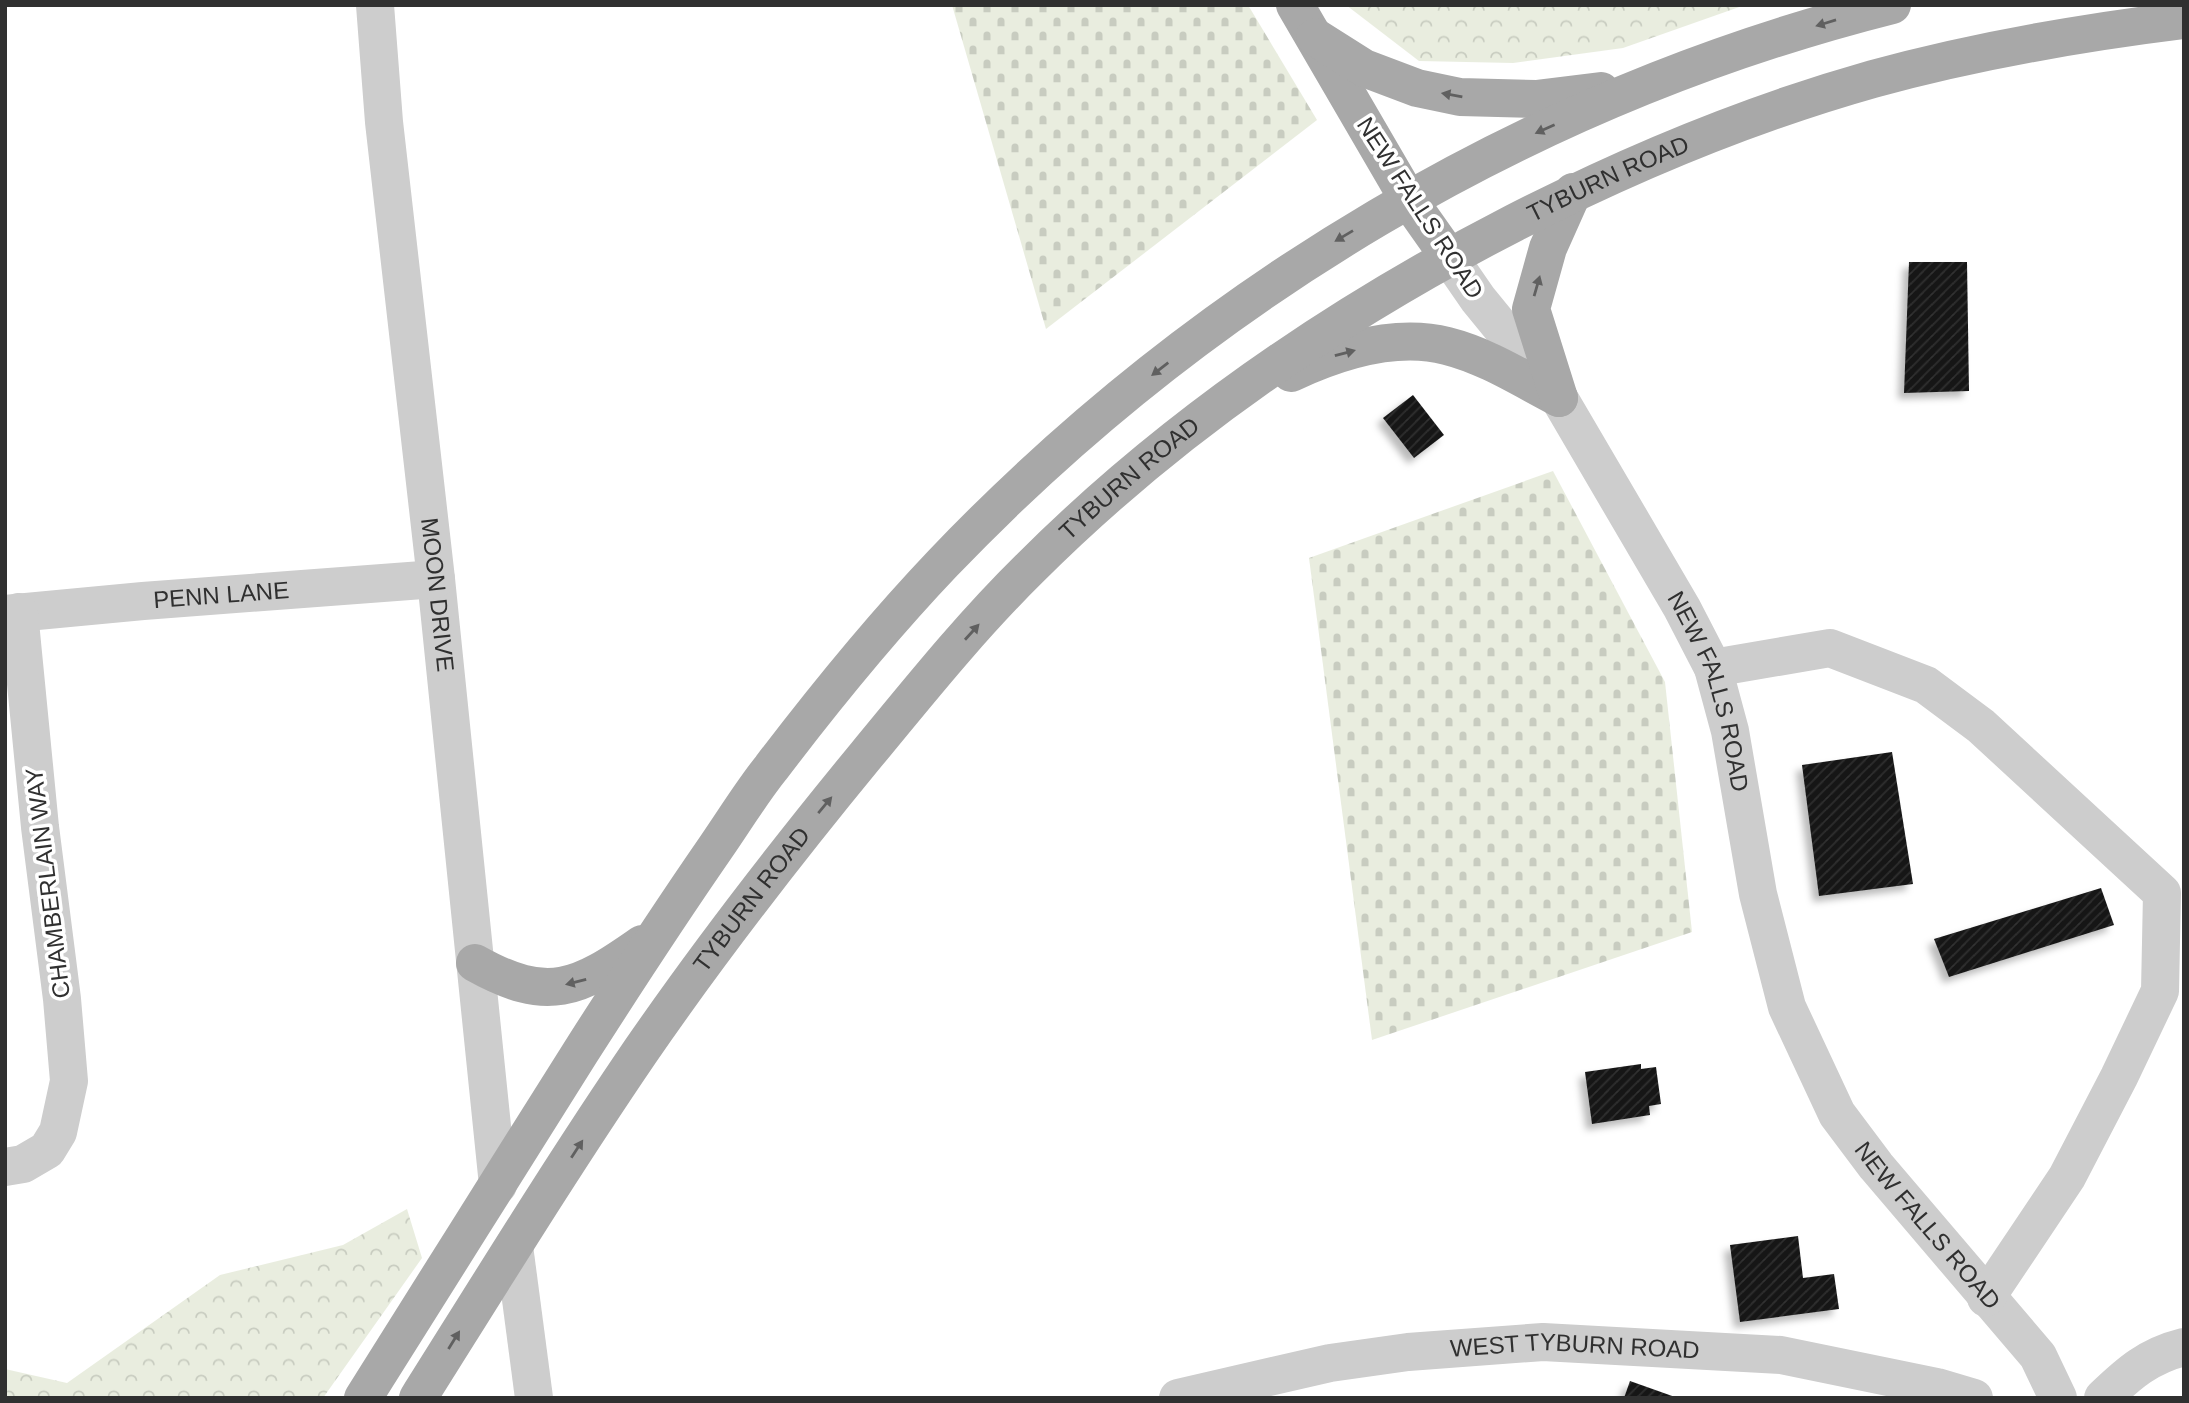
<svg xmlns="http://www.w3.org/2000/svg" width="2189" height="1403" viewBox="0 0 2189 1403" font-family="Arial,sans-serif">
  <defs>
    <pattern id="forest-crowns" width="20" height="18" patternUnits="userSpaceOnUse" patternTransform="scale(1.75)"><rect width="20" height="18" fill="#e9eddf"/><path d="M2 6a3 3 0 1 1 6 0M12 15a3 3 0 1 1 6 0" fill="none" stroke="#c8ccc0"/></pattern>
    <pattern id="cemetery-stones" width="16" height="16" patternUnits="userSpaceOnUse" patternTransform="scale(1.75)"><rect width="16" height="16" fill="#e9eddf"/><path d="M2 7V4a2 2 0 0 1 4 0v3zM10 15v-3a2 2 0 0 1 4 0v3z" fill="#c8ccc0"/></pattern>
    <pattern id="building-hatch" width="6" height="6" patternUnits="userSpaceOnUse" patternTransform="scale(1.75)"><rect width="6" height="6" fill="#171717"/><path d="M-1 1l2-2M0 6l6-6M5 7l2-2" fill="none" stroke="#303030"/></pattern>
    <filter id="shadow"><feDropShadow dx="-6" dy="6" stdDeviation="3.5" flood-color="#0004"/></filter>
  </defs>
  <rect width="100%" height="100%" fill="#fff"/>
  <g fill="url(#forest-crowns)">
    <polygon points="1346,5 1745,5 1623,48 1513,63 1419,61"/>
    <polygon points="407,1209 422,1258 323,1398 5,1398 5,1369 67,1383 220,1275 343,1245"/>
  </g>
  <g fill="url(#cemetery-stones)">
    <polygon points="952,5 1248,5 1317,120 1046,329"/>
    <polygon points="1553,471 1665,682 1692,932 1372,1040 1309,558"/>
  </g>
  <g fill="url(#building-hatch)" filter="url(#shadow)">
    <polygon points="1909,262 1967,262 1969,391 1904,393"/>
    <polygon points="1413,395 1444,435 1414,458 1383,418"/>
    <polygon points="1892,752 1913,884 1819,896 1802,765"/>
    <polygon points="2101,888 2114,925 1949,977 1934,939"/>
    <polygon points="1641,1064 1641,1069 1656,1067 1661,1104 1649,1106 1650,1115 1592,1124 1585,1072"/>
    <polygon points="1798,1236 1803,1278 1834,1274 1839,1309 1740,1322 1730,1245"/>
    <polygon points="1630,1381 1675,1397 1675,1398 1624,1398"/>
  </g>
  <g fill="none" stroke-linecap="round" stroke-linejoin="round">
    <g stroke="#cdcdcd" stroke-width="38">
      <path id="s1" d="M375 5 384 122 436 579 498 1185"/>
      <path id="s2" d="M1449 257 1478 299 1559 398 1682 608 1713 668 1730 731 1758 894 1787 1007 1837 1114 1876 1166 2038 1356 2058 1398"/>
      <path id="s3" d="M5 614 143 601 436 579"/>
      <polyline points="1713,668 1830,648 1926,685 1981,726 2162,893 2160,991 2119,1077 2067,1177 1986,1298"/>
      <polyline points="5,1167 23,1164 47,1150 58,1132 69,1081 62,999 40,827 19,612"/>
      <polyline points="514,1246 534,1398"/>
      <path id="s4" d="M1178 1398 1330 1363 1408 1352 1543 1342 1781 1355 1937 1387 1974 1398"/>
      <path d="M2103 1398C2129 1373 2148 1356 2184 1347"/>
    </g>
    <g stroke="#a8a8a8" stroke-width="38">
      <polyline points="1295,5 1408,199 1449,257"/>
      <polyline points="1315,37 1364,68 1417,88 1460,97 1536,99 1601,91"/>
      <path d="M1291 373C1338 351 1396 333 1447 346 1487 356 1524 380 1559 398"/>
      <polyline points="1559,398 1531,309 1548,248 1573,192"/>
      <path d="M475 963C548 1004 578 989 642 944"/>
      <path d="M363 1398C435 1283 508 1168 580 1053 624 984 669 915 716 847 734 821 751 793 771 768 825 697 882 627 943 563 1200 294 1531 96 1892 5"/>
      <path id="s5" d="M418 1398C491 1282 563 1165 640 1052 711 949 788 850 867 754 919 691 971 626 1029 569 1171 427 1337 314 1514 223 1629 164 1749 114 1873 79 1975 51 2079 33 2184 20"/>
    </g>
  </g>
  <defs><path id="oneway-solid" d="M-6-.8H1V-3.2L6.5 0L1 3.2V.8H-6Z" transform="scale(1.75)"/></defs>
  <g fill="#606060">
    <use href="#oneway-solid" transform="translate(1826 23) rotate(163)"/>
    <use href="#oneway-solid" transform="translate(1452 95) rotate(-170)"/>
    <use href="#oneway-solid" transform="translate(1545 129) rotate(156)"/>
    <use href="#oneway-solid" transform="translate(1344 236) rotate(149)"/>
    <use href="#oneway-solid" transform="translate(1537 286) rotate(-74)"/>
    <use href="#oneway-solid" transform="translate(1345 353) rotate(-15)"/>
    <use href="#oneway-solid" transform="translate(1160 369) rotate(142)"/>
    <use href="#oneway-solid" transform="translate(972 632) rotate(-48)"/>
    <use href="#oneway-solid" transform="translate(825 805) rotate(-50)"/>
    <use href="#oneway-solid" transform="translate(576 982) rotate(166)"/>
    <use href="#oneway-solid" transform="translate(577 1149) rotate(-57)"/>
    <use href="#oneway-solid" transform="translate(454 1340) rotate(-58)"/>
  </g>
  <g text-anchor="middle" stroke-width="7" stroke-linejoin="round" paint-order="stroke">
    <g font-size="24" fill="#303030" stroke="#fff">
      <text dy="8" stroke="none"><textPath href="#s5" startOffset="1734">TYBURN ROAD</textPath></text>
      <text transform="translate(1420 208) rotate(57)" y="8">NEW FALLS ROAD</text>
      <text dy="8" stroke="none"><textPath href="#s5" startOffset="1167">TYBURN ROAD</textPath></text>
      <text dy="8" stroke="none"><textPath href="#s3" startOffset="217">PENN LANE</textPath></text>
      <text dy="8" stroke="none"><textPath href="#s1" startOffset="593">MOON DRIVE</textPath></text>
      <text dy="8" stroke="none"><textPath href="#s2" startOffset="511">NEW FALLS ROAD</textPath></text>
      <text transform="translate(48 883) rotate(-97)" y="8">CHAMBERLAIN WAY</text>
      <text dy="8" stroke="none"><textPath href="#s5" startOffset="600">TYBURN ROAD</textPath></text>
      <text dy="8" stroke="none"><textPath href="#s2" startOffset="1099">NEW FALLS ROAD</textPath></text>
      <text dy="8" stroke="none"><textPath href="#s4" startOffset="402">WEST TYBURN ROAD</textPath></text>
    </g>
  </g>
  <rect width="2189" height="1403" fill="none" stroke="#303030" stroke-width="14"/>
</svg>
